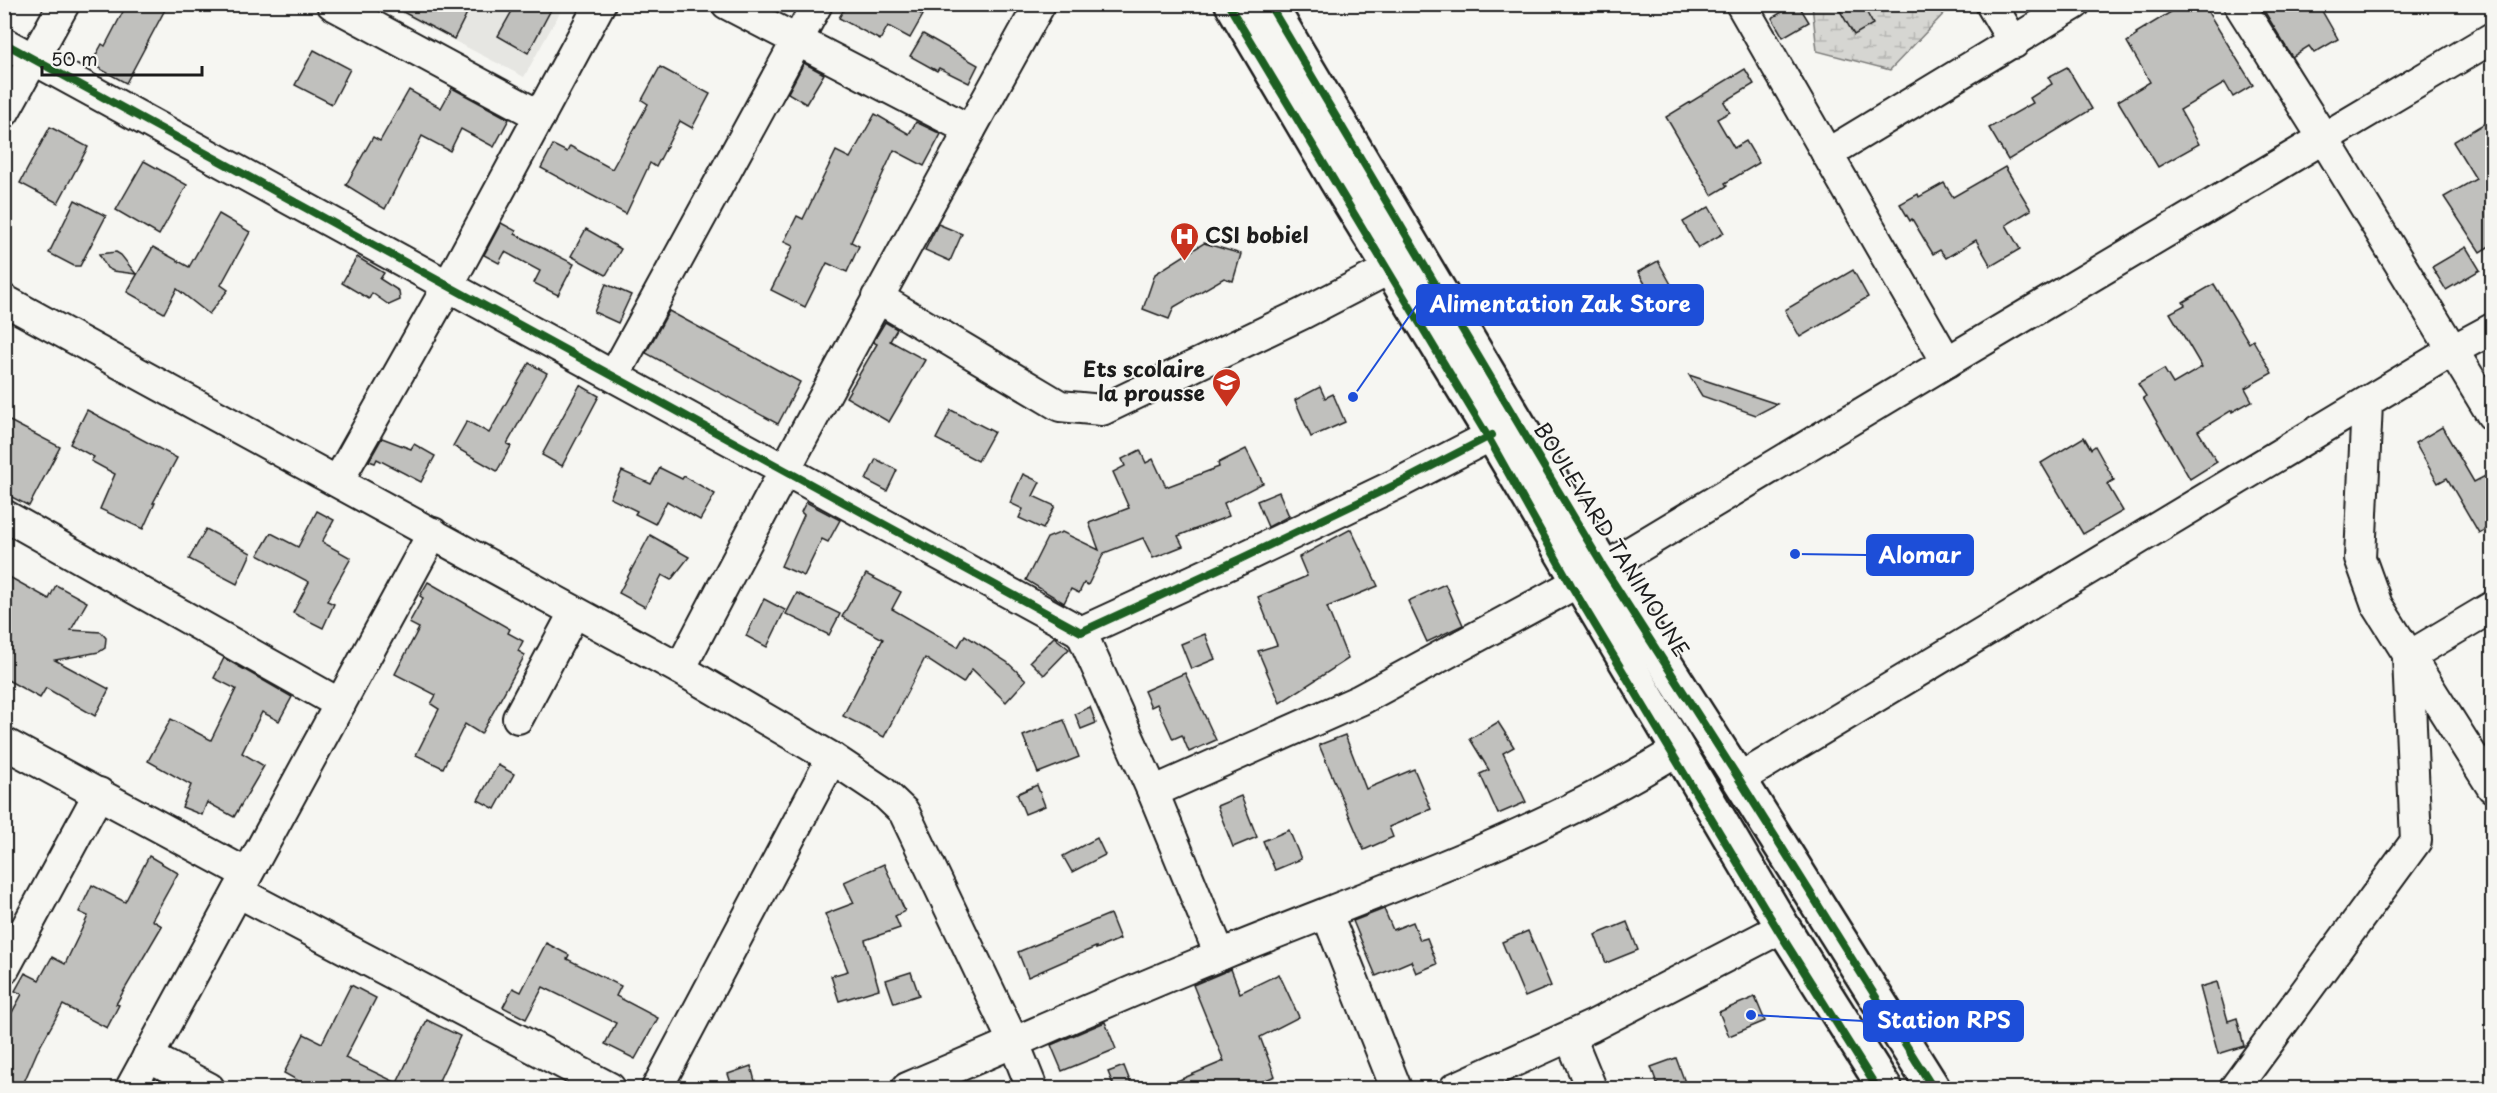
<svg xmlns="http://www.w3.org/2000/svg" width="2497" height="1093" viewBox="0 0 2497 1093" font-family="'Playpen Sans',sans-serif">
  <defs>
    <pattern id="wetland-marsh" width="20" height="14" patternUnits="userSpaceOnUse" patternTransform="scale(1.5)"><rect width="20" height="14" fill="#d6d6d2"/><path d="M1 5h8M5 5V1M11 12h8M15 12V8" fill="none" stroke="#b7b7b4"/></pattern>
  </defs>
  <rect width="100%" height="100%" fill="#f6f6f2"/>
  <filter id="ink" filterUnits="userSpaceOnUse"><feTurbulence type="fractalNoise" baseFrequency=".0167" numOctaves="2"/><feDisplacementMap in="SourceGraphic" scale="12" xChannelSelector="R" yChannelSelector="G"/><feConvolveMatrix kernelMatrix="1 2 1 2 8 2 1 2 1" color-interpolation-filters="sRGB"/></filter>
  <g filter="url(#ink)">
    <polygon fill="#e6e6e2" points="385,5 564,5 524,77"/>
    <polygon fill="url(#wetland-marsh)" stroke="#797977" stroke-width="1.5" points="1812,5 1952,5 1890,70 1817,51"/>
    <g fill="#c0c0bd" stroke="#1c1c1c" stroke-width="1.5">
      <polygon points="127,4 168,4 126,83 91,64 102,44 105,46"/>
      <polygon points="388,4 455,4 468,11 454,39"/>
      <polygon points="516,4 554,4 528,53 498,36"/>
      <polygon points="847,4 903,4 923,15 910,38 888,26 880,40 839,18"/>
      <polygon points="1795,4 1798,4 1809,22 1783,37 1772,18"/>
      <polygon points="1836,4 1862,4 1873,24 1854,35"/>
      <polygon points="2184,4 2203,4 2253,85 2233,97 2225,83 2180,110 2199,144 2158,167 2118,101 2150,82 2127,42 2137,35 2136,33"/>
      <polygon points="2260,4 2318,4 2338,39 2314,53 2309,46 2292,57"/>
      <polygon points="923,34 978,65 969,83 939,68 937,71 910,56"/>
      <polygon points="314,50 350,69 332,104 295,85"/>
      <polygon points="804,63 824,74 806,104 788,93"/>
      <polygon points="660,67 710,94 692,128 680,121 656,167 650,163 626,214 541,168 553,145 567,152 570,146 612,169 648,104 642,100"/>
      <polygon points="2067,67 2092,109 2008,160 1989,128 2033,103 2030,98 2052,84 2048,77"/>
      <polygon points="1745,69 1754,84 1724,102 1730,112 1717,119 1734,148 1746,141 1759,163 1725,183 1727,186 1712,195 1666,117"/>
      <polygon points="452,88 509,119 494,147 461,129 450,151 422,136 385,209 346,185 373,137 380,141 409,90 441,108"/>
      <polygon points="875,114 909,134 916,122 941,134 924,166 894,150 851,242 859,246 847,272 827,263 805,307 771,290 793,246 784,242 797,216 803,219 836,151 850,158"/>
      <polygon points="2485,123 2493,135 2493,244 2480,252 2444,197 2476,179 2453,142"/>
      <polygon points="50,127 88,147 58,203 20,183"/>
      <polygon points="144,161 187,185 159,235 116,210"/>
      <polygon points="2005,167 2031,210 2006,225 2020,249 1991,266 1976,240 1946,258 1940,250 1933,254 1912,219 1910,221 1900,204 1918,194 1919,197 1944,183 1953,197"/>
      <polygon points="75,200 106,216 80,266 74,266 49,253"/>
      <polygon points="1709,207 1724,233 1698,248 1683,222"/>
      <polygon points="219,214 250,232 221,285 228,290 209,314 177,289 164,313 127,292 153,247 189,267"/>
      <polygon points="501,223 516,231 515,234 574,264 558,295 534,283 540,271 505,252 499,263 484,255"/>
      <polygon points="938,224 962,234 950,261 925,250"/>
      <polygon points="586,229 621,249 606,275 571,256"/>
      <polygon points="1204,243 1241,254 1233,281 1224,278 1174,307 1169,319 1143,309 1155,274"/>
      <polygon points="2466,247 2480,270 2446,290 2432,267"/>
      <polygon points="116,252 121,255 136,274 113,271 107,268 99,254"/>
      <polygon points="357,257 384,273 380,279 399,291 400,300 389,305 372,293 369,299 342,283"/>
      <polygon points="1658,261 1677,295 1658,306 1638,272"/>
      <polygon points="1853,270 1868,297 1800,337 1785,310"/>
      <polygon points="606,284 631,295 618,323 594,312"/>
      <polygon points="2214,284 2249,343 2253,340 2272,373 2245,388 2252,401 2232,412 2232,410 2198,431 2217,462 2190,479 2143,398 2146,396 2138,384 2164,369 2173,384 2202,367 2170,313 2185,305 2183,302"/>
      <polygon points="669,311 800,382 778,424 646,353"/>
      <polygon points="885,322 897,329 890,341 925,360 889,422 846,397 877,344 873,342"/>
      <polygon points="529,363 547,373 507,444 511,446 497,471 453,446 467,421 489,433"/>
      <polygon points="1689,375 1777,404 1756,415 1702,396"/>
      <polygon points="580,385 599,396 562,466 542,455"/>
      <polygon points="1320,387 1325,398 1333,394 1345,422 1311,437 1295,400"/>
      <polygon points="87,410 177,458 153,503 155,503 143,529 100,509 115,474 91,461 94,457 70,444"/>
      <polygon points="951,410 994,432 978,461 936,439"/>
      <polygon points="4,418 60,447 29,506 4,493"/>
      <polygon points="2442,427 2474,482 2493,472 2493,525 2479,533 2447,478 2438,483 2415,443"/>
      <polygon points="2084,437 2091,449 2095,446 2114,480 2107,484 2123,511 2083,534 2041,463"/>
      <polygon points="382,438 411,449 414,444 435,456 421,482 377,459 375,463 369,461"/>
      <polygon points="1246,449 1263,483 1224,503 1229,516 1178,536 1183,546 1153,558 1143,538 1104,553 1088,585 1084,583 1079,593 1071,589 1064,603 1026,580 1047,538 1062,532 1099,550 1089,523 1129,508 1113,472 1125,466 1122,459 1140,450 1146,463 1153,459 1166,487 1219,467 1218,463"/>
      <polygon points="876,459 897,470 887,491 866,480"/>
      <polygon points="660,468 682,479 684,476 715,494 700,520 667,501 655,524 635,514 637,511 610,498 622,471 651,484"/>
      <polygon points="1023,474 1040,482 1033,496 1055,506 1043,529 1019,518 1023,509 1010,503"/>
      <polygon points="1279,492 1289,516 1268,527 1257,501"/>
      <polygon points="806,502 840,520 828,542 822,539 804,576 781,566 804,515 801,512"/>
      <polygon points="317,511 334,520 322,542 351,558 327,601 334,604 323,628 293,613 309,582 258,555 271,533 298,547"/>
      <polygon points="206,529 251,553 237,584 189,559"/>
      <polygon points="1351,529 1378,586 1327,607 1348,659 1280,703 1258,651 1277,645 1258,597 1307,576 1299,557"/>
      <polygon points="650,535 689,557 671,580 662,575 645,607 619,593"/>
      <polygon points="4,574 49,599 56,585 87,602 71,630 101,632 106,638 105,648 99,652 55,660 109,689 95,716 46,688 40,698 4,678"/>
      <polygon points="866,574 901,592 892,609 958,647 965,635 1007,662 1026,680 1006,702 972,669 963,683 925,658 884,737 843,716 883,639 842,617"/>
      <polygon points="428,582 510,629 508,633 523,641 518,651 525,655 481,734 465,724 443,768 416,755 439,709 431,704 436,695 395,674 419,628 409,623 423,598 420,596"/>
      <polygon points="1445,584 1463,625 1427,642 1408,601"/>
      <polygon points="797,593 840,614 829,635 786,614"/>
      <polygon points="764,599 785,610 767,647 746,636"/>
      <polygon points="1205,634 1215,659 1191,669 1181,644"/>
      <polygon points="1054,637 1069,649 1044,675 1030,661"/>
      <polygon points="224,658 292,697 279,721 262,712 242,753 264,766 234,817 207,802 202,815 182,807 191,785 148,761 171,719 211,740 236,689 214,678"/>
      <polygon points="1185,673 1216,740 1189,752 1182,735 1173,739 1157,704 1151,707 1144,691"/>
      <polygon points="1090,707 1096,723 1081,729 1075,714"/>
      <polygon points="1064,720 1079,757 1038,773 1023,736"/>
      <polygon points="1498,722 1514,747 1503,753 1526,802 1498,814 1480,774 1489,770 1470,739"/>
      <polygon points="1345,735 1366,789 1414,769 1431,809 1389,827 1393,837 1364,850 1319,745"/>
      <polygon points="498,765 514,774 495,809 478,800"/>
      <polygon points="1037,785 1045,806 1025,814 1017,794"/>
      <polygon points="1241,796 1257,837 1233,847 1217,806"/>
      <polygon points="1289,830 1301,859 1275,870 1263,841"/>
      <polygon points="1097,838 1105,855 1072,872 1063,856"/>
      <polygon points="149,856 178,873 152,920 162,926 116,1004 119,1005 107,1028 63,1005 37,1052 21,1089 4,1081 4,1027 22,994 15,991 25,973 39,980 52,957 65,964 88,916 79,912 92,885 125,902"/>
      <polygon points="884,864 905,911 895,916 900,928 865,940 879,989 839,1001 831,976 848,971 825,914 854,903 844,882"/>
      <polygon points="1384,909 1393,930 1413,922 1420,940 1427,938 1437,964 1416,973 1411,961 1376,976 1353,921"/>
      <polygon points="1110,914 1120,939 1096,949 1096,947 1028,977 1018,952"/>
      <polygon points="1627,922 1638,950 1606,963 1595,935"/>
      <polygon points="1528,931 1551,986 1525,997 1502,942"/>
      <polygon points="546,943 569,955 567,959 621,986 616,996 658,1018 635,1059 605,1044 616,1023 543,987 526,1019 503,1007 513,988 521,992"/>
      <polygon points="1231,969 1240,993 1279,974 1299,1017 1260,1037 1275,1076 1261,1082 1264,1089 1158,1089 1224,1061 1193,985"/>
      <polygon points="911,972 919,995 894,1003 886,980"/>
      <polygon points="2217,982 2228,1021 2237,1018 2244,1046 2218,1054 2200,987"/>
      <polygon points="351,985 376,998 345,1058 397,1083 427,1020 460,1036 435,1089 313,1089 284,1073 304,1034 322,1043"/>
      <polygon points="1755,997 1765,1021 1729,1036 1719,1012"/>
      <polygon points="1105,1022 1116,1049 1062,1071 1051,1045"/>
      <polygon points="1676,1058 1686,1085 1676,1089 1659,1089 1651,1067"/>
      <polygon points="751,1066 756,1085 745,1089 733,1089 728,1074"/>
      <polygon points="1124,1066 1133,1089 1115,1089 1108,1072"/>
    </g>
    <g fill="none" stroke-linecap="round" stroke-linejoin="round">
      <defs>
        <g id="minor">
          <polyline points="332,4 540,116"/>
          <polyline points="727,4 970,130"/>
          <polyline points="1741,4 1947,362"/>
          <polyline points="1991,4 2014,43"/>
          <polyline points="2239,4 2324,139 2492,415"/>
          <path d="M4 43C364 238 721 437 1081 632L1240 559 1401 482 1492 435"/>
          <polyline points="4,112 64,4"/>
          <polyline points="1827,154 2075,4"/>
          <polyline points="877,297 1060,406 1102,410 1302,314 1391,268"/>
          <polyline points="4,300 680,669 832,758 883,792 904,812 1014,1043 1032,1088"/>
          <polyline points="614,376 817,4"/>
          <polyline points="2367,403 2360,558 2377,605 2492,787"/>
          <polyline points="338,481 449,284 600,4"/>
          <polyline points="4,515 340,704"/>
          <polyline points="1081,632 1153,792 1220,955"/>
          <polyline points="2408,657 2492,607"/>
          <path d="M680 669C796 445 917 225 1040 4"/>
          <polyline points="518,718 574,613"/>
          <polyline points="4,743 247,874"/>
          <polyline points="1739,779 2453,350 2492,329"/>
          <polyline points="1153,792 1360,700 1604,568 1947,362 2492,38"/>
          <polyline points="238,892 610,1088"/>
          <polyline points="1327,914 1396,1088"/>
          <polyline points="4,969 99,793"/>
          <polyline points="1570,1037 1591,1088"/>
          <polyline points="148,1056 209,1088"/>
          <polyline points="131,1088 433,533"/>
          <polyline points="657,1088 832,758"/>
          <path d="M907 1088C1012 1044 1115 997 1220 955 1375 892 1537 838 1679 749"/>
          <polyline points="1455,1088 1592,1026 1783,927"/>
          <polyline points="2235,1088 2416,841 2408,657"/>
        </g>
        <g id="major">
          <polyline points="1232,4 1336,180 1492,435 1783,927 1885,1088"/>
          <polyline points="1269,4 1604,568 1739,779 1933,1088"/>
        </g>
      </defs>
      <use href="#minor" stroke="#1c1c1c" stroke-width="34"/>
      <use href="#major" stroke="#1c1c1c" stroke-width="38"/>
      <use href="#minor" stroke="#f6f6f2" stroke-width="30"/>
      <use href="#major" stroke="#f6f6f2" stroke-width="33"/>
      <defs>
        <g id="cycleway">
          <polyline points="1228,4 1488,437 1571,585 1778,930 1877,1088"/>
          <polyline points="1269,4 1604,568 1739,779 1933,1088"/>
          <path d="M4 43C364 238 721 437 1081 632L1240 559 1401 482 1492 435"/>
        </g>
      </defs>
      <use href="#cycleway" stroke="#f6f6f2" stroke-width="11"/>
      <use href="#cycleway" stroke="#1b5e20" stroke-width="8"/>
    </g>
  </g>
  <defs>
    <symbol id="hospital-pin" viewBox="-11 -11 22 30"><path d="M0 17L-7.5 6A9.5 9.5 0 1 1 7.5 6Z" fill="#c8321e" stroke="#f6f6f2"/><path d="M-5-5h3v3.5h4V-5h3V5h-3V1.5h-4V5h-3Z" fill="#fff"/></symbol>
    <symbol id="school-pin" viewBox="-11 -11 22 30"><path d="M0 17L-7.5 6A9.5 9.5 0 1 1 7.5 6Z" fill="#c8321e" stroke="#f6f6f2"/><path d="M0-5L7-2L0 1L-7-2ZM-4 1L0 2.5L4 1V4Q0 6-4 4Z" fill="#fff"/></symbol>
  </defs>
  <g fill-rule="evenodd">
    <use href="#hospital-pin" x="1168" y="220" width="33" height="45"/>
    <use href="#school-pin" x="1210" y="366" width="33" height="45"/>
  </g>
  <g text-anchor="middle" stroke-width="4.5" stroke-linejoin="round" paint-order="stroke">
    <g font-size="21" font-weight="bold" fill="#1c1c1c" stroke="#f6f6f2" text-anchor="start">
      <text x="1205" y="243">CSI bobiel</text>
      <text x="1205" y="377" text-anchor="end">Ets scolaire<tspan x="1205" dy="24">la prousse</tspan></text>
    </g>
    <g font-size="21" fill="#1c1c1c" stroke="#f6f6f2">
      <text transform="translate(1611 540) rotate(58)" y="7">BOULEVARD TANIMOUNE</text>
    </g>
  </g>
  <path fill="none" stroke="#1d4ed8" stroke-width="2" d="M1353 397L1417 305M1795 554L1867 555M1751 1015L1864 1021"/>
  <g fill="#1d4ed8" stroke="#f6f6f2" stroke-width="2">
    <circle cx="1353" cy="397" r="6"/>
    <circle cx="1795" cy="554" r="6"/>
    <circle cx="1751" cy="1015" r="6"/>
  </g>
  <g fill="#1d4ed8" stroke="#1d4ed8" stroke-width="2">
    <rect x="1417" y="285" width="286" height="40" rx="6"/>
    <rect x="1867" y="535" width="106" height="40" rx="6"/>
    <rect x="1864" y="1001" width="159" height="40" rx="6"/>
  </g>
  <g font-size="22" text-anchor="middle" font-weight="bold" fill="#fff">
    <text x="1560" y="312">Alimentation Zak Store</text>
    <text x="1920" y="563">Alomar</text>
    <text x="1944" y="1028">Station RPS</text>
  </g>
  <rect width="2497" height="1093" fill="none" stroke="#f6f6f2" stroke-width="24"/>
  <rect x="12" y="12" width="2473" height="1069" fill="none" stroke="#1c1c1c" stroke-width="2" filter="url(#ink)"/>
  <path d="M42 66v9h160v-9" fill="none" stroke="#1c1c1c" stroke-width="3"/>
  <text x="51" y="66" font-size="18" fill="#1c1c1c" stroke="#f6f6f2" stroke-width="4.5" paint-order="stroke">50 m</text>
</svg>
